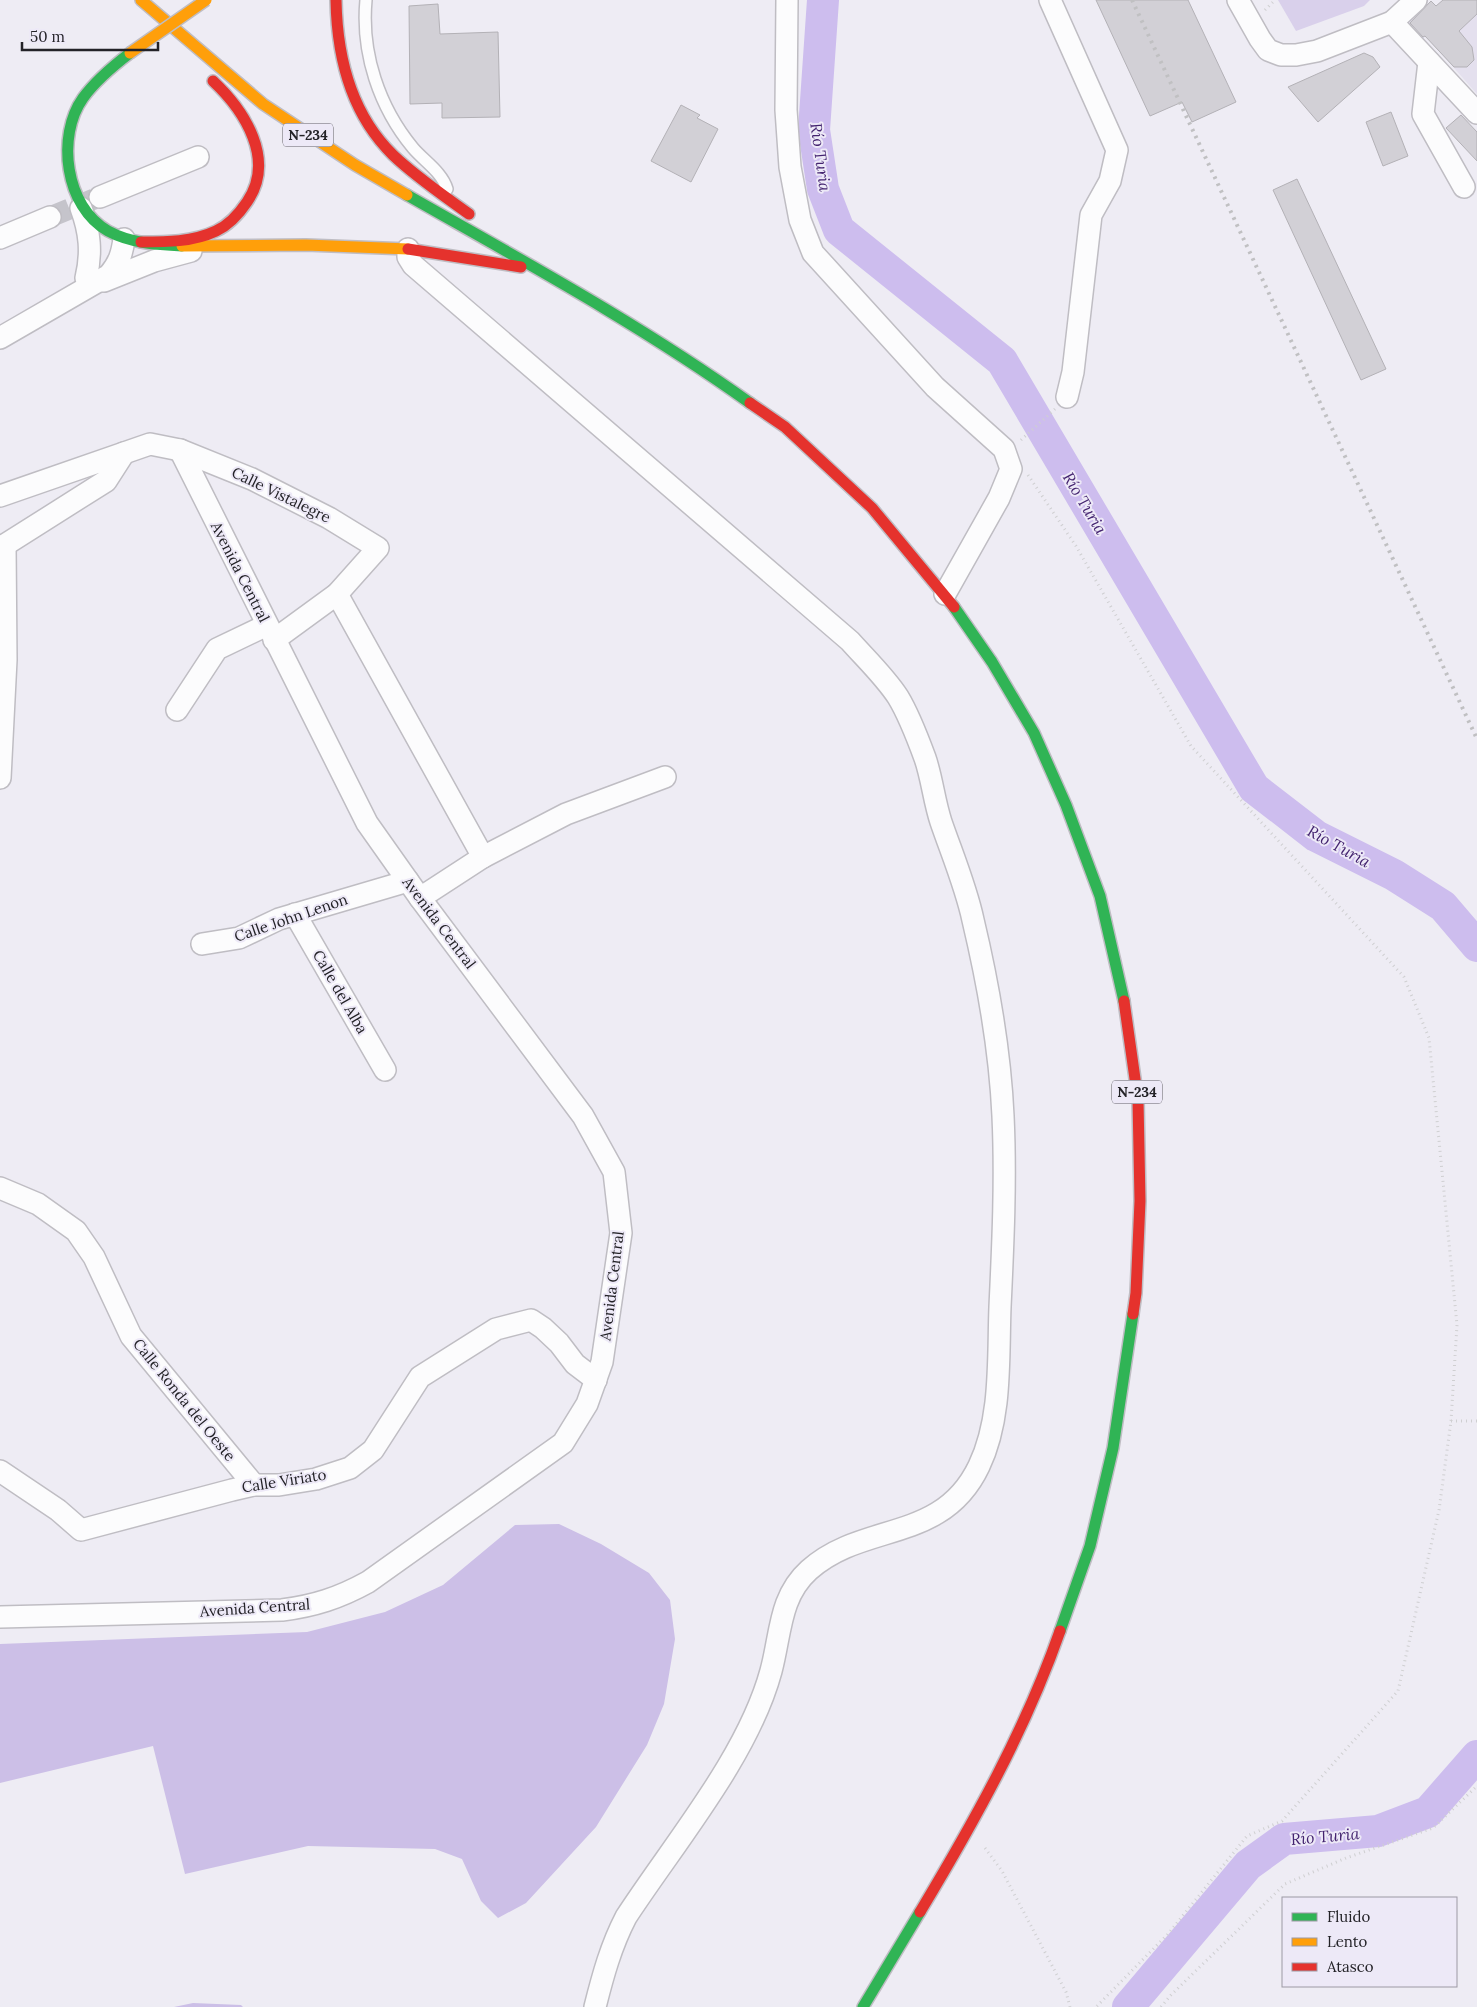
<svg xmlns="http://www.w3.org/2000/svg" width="1477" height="2007" viewBox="0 0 1477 2007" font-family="Lora,serif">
  <rect width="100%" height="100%" fill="#eeecf4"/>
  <polygon fill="#e4e0ee" points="1443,0 1477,0 1477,94 1426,36 1422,39 1408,23 1431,1 1436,6"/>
  <polygon fill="#d9d0eb" points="1278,0 1370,0 1364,6 1296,31"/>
  <g fill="#ccbfe7">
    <polygon points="559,1524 601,1544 649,1573 670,1600 675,1639 664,1704 647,1745 596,1827 526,1903 498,1918 481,1901 462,1859 435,1849 308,1846 185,1874 153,1746 0,1783 0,1644 307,1632 385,1612 443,1585 515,1525"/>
    <polygon points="193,2003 241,2005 243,2007 174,2007"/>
  </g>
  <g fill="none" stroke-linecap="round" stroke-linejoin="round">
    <g stroke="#cdbdee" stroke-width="32">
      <polyline points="823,0 814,130 823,189 839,230 1002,361 1254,788 1316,836 1394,875 1443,906 1477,946"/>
      <polyline points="1128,2007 1248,1865 1284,1839 1378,1831 1428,1812 1477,1756"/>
    </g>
  </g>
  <g fill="#d2d0d6" stroke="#b3b1b6">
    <polygon points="1096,0 1188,0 1236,102 1192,122 1182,102 1150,116"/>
    <polygon points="1443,0 1477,0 1477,14 1459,31 1472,47 1474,60 1467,67 1454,67 1425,36 1423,37 1410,23 1431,1 1436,6"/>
    <polygon points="438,4 440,34 498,32 500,117 442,118 442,103 410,104 409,6"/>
    <polygon points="1364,53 1373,57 1380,67 1318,122 1288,87"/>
    <polygon points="681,105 700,115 697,118 718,129 691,182 651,161"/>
    <polygon points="1391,112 1408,156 1383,166 1366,122"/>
    <polygon points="1461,115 1477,132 1477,161 1446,128"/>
    <polygon points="1297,179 1386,369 1361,380 1273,190"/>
  </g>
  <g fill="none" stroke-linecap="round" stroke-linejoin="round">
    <polyline stroke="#c5c4cb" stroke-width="21" stroke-dasharray="21 11" stroke-linecap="butt" points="50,217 94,199"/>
    <defs>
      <path id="lane" d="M366 0C361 53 379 107 413 148 424 161 442 172 447 189"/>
      <g id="street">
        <polyline points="787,0 786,110 790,167 800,220 813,253 935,387 1004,449 1011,469 999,498 945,594"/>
        <polyline points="1050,0 1117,150 1110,181 1091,215 1073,372 1067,397"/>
        <polyline points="1238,0 1260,39 1268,50 1281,55 1296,55 1317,51 1392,22 1416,0"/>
        <polyline points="1392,22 1477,113"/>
        <polyline points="1429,62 1423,114 1464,187"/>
        <polyline points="100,197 198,157"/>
        <path d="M81 208C90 232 92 253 86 278"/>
        <polyline points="0,238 50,217"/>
        <path d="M408 249V257L413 265 850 641C866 659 885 677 898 697 909 715 918 739 925 758 932 778 934 801 941 822 952 854 966 887 973 920 988 983 1000 1050 1003 1116 1006 1179 1003 1244 1000 1307 998 1359 1002 1418 979 1466 942 1544 864 1521 809 1570 779 1597 781 1634 771 1671 748 1756 675 1842 626 1917 611 1946 603 1975 595 2007"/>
        <polyline points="104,281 154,261 191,251"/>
        <path d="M0 338 109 275C119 263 122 254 124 239"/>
        <polyline points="0,496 150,444 180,450 252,479 329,518 378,548 337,594 274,640"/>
        <polyline points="0,548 106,481 124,453"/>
        <polyline points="337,594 483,857"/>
        <polyline points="177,710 217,649 267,625"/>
        <polyline points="0,778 6,660 5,545"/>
        <polyline points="420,898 483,857 566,814 665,777"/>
        <polyline points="295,914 385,1070"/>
        <polyline points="202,944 239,938 279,919 408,881"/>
        <polyline points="0,1188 38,1204 76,1231 94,1257 131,1336 254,1485"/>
        <polyline points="0,1471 58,1510 81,1530 232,1490 254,1485 279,1485 316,1479 350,1468 373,1450 420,1377 496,1329 531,1320 543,1328 559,1343 575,1364 596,1380"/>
        <path d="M0 1617 282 1610C314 1606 339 1598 368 1582L563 1443 587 1404 602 1362 621 1233 614 1172 583 1116 420 898 367 823 180 450"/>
      </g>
      <g id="fast">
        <path d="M130 53C113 66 96 80 83 98 56 136 65 207 108 231 130 243 157 245 182 246"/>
        <path d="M407 195C523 261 641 325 750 403"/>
        <polyline points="954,607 992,662 1034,733 1066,805 1100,896 1124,1001"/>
        <polyline points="1060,1631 1090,1546 1113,1448 1133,1314"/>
        <polyline points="863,2007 920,1912"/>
      </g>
      <g id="slow">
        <polyline points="141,0 263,104 355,165 407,195"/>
        <polyline points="182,246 306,245 408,249"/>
      </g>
      <g id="jam">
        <path d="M336 0C337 56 351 114 393 155 416 177 443 195 469 214"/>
        <path d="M141 242C166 242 193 242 216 231 229 225 239 214 247 202 276 160 245 111 213 81"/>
        <polyline points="408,249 521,267"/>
        <polyline points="750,403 785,427 872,508 954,607"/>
        <polyline points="1124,1001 1138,1100 1140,1201 1136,1293 1133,1314"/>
        <path d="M920 1912C974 1822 1025 1731 1060 1631"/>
      </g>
    </defs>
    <use href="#lane" stroke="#bfbdc3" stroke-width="14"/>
    <use href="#street" stroke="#bfbdc3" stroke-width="24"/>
    <use href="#fast" stroke="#bfbdc3" stroke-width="14"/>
    <use href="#slow" stroke="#bfbdc3" stroke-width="14"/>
    <use href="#jam" stroke="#bfbdc3" stroke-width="14"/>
    <g stroke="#cfcfd1" stroke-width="3" stroke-dasharray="1 4" stroke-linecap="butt">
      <polyline points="1265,10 1275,0"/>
      <polyline points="1021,440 1055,409"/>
      <polyline points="1028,475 1076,546 1191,746 1404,977 1429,1038 1457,1325 1451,1421 1439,1510 1398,1691 1282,1821 1247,1836 1168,1934 1096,2007"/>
      <polyline points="1451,1421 1477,1421"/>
      <polyline points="985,1848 1002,1871 1066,1992 1070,2007"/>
      <polyline points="1161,2007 1171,1995 1285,1884 1346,1858 1433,1828 1477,1786"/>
    </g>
    <use href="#lane" stroke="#fcfcfd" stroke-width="11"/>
    <use href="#street" stroke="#fcfcfd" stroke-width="21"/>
    <use href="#fast" stroke="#30b455" stroke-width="11"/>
    <use href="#slow" stroke="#ff9f0a" stroke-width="11"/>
    <use href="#jam" stroke="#e5322d" stroke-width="11"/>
    <polyline stroke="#c0c0c2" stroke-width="4" stroke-dasharray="2.5 5" stroke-linecap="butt" points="1132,0 1477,739"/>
    <defs>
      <polyline id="slow-bridge" points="130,53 206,0"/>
    </defs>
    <use href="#slow-bridge" stroke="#bfbdc3" stroke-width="14" stroke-linecap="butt"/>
    <use href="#slow-bridge" stroke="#ff9f0a" stroke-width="11"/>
  </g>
  <g text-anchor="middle" stroke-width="4" stroke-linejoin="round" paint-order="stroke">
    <g fill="#ede9f7" stroke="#605e65" stroke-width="1">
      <rect x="283" y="123.5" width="50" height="23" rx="4"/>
      <rect x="1112" y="1080.5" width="50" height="23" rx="4"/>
    </g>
    <g font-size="14" font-weight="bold" fill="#232227">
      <text x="308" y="140">N-234</text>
      <text x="1137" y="1097">N-234</text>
    </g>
    <g font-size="15" fill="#232227" stroke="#ede9f7">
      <text transform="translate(281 495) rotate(26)" y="5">Calle Vistalegre</text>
      <text transform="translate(240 572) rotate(63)" y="5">Avenida Central</text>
      <text transform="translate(291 918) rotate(-19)" y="5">Calle John Lenon</text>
      <text transform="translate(439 923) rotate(53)" y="5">Avenida Central</text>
      <text transform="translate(340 992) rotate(60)" y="5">Calle del Alba</text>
      <text transform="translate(612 1286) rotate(-83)" y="5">Avenida Central</text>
      <text transform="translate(184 1400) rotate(51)" y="5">Calle Ronda del Oeste</text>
      <text transform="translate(284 1481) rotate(-9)" y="5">Calle Viriato</text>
      <text transform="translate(255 1608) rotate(-4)" y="5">Avenida Central</text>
    </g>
    <g font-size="16" font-style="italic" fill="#43236f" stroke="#ede9f7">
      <text transform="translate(821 157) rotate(82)" y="6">Río Turia</text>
      <text transform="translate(1085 503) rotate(59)" y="6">Río Turia</text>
      <text transform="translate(1339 846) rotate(29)" y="6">Río Turia</text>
      <text transform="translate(1325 1836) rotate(-5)" y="6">Río Turia</text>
    </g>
  </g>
  <rect x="1282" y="1897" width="175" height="90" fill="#ede9f7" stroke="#9c99a4"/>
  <rect x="1292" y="1913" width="25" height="8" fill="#30b455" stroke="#9c99a4"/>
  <text x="1327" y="1922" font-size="15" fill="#232227">Fluido</text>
  <rect x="1292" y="1938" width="25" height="8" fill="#ff9f0a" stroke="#9c99a4"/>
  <text x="1327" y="1947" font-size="15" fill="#232227">Lento</text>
  <rect x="1292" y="1963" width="25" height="8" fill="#e5322d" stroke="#9c99a4"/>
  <text x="1327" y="1972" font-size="15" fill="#232227">Atasco</text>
  <path d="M22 42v8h136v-8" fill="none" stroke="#232227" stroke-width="2.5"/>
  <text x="30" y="42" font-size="15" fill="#232227" stroke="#ede9f7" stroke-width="4" paint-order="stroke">50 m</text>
</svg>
